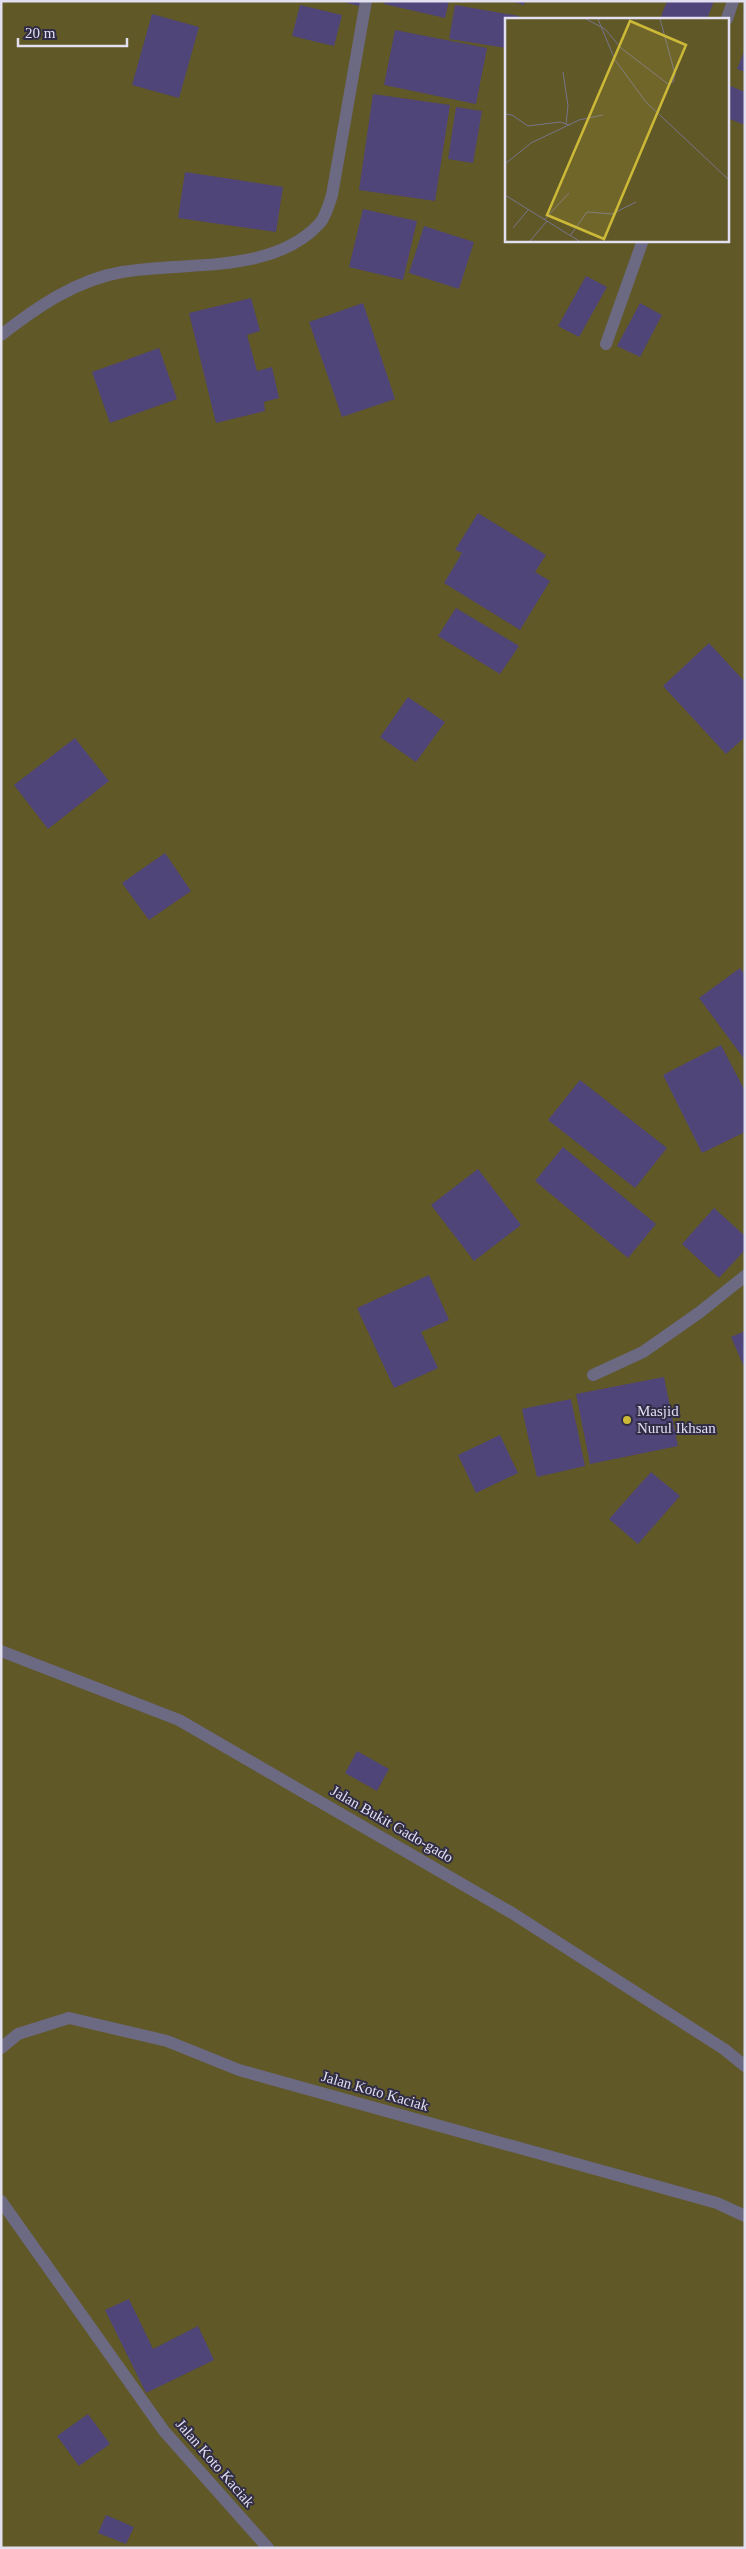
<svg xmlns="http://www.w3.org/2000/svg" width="746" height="2549" viewBox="0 0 746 2549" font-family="'Times New Roman',serif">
  <rect width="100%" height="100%" fill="#302c45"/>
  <path fill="#605827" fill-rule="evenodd" d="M1 1H745V2548H1ZM506 19H727V240H506Z"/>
  <g fill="#4f4579">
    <polygon points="339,1 364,1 363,7"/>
    <polygon points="385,1 449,1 445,18 384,4"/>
    <polygon points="510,1 525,1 524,5"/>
    <polygon points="667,1 714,1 707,19 660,19"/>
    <polygon points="300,5 342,15 334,46 292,36"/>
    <polygon points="455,5 519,16 518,19 506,19 506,48 449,39"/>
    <polygon points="152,14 199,27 179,98 132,85"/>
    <polygon points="395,30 487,48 476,104 384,85"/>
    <polygon points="745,49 745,72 737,69"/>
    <polygon points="728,85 745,92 745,125 727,118"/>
    <polygon points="373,94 450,105 435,201 359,190"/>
    <polygon points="456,107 482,111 473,163 448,159"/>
    <polygon points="185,172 283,187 276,232 178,218"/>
    <polygon points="363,209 417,221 403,280 349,267"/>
    <polygon points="424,226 474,242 459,289 409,273"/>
    <polygon points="586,276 607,287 579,337 558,326"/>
    <polygon points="251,298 260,331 247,335 257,371 272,367 279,398 264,402 265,411 216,423 189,313"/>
    <polygon points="363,303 395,399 342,417 309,322"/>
    <polygon points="640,303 662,315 640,357 617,346"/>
    <polygon points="159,348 177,399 110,423 92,372"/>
    <polygon points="478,513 546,555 535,572 550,581 520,630 444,583 462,553 455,550"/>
    <polygon points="456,608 519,646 500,674 438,636"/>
    <polygon points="709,643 745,682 745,737 726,754 663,686"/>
    <polygon points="408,697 445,722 416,762 380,737"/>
    <polygon points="75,738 109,781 48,829 14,785"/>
    <polygon points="165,853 191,891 149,920 122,883"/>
    <polygon points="740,968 745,975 745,1060 699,998"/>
    <polygon points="721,1045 745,1091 745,1132 702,1153 663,1075"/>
    <polygon points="580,1080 667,1148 635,1188 548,1120"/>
    <polygon points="563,1147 656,1224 628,1258 535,1181"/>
    <polygon points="478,1169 521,1225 474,1261 431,1205"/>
    <polygon points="714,1208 745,1236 745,1250 719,1278 682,1244"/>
    <polygon points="429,1275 449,1320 421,1332 438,1368 394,1388 357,1308"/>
    <polygon points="745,1331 745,1369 731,1337"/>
    <polygon points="664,1377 678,1446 590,1464 576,1394"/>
    <polygon points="571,1399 585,1466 537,1477 522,1409"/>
    <polygon points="500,1435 518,1473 476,1493 458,1455"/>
    <polygon points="651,1472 680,1496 638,1544 609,1519"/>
    <polygon points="357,1751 389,1769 377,1791 345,1773"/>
    <polygon points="129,2299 153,2349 198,2326 214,2360 146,2393 105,2310"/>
    <polygon points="88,2414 110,2444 79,2466 57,2436"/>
    <polygon points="106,2515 134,2527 126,2544 98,2533"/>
  </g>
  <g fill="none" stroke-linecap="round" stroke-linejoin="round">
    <g stroke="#6c6982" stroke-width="12">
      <polyline points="727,19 733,1"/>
      <path d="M1 335C37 307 76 280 122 272 186 261 273 275 320 223 326 216 329 204 332 195L366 1"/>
      <polyline points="606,344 643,240"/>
      <polyline points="593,1375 643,1352 700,1312 745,1276"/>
    </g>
    <g stroke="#6c6982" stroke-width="12">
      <polyline points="1,1651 179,1720 512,1913 724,2049 745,2066"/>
      <polyline points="1,2048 18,2034 69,2018 167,2041 239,2070 717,2203 745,2216"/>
      <polyline points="1,2201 164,2431 268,2548"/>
    </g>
  </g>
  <circle fill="#cdb938" stroke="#302c45" stroke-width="2" cx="627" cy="1420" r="5"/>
  <g text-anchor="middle" stroke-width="4" stroke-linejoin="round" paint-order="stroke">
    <g font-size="15" fill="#e1dff0" stroke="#302c45" text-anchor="start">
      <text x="637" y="1416">Masjid<tspan x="637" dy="17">Nurul Ikhsan</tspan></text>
    </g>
    <g font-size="15" fill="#e1dff0" stroke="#302c45">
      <text transform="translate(392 1824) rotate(30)" y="5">Jalan Bukit Gado-gado</text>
      <text transform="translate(375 2091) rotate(16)" y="5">Jalan Koto Kaciak</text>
      <text transform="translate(215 2463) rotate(49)" y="5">Jalan Koto Kaciak</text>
    </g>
  </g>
  <g transform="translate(505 18)">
    <rect width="224" height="224" fill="#302c45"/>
    <path d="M0 1H224V223H0Z" fill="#605827"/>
    <path fill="none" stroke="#777489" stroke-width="1" d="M81 1 100 11 116 30 163 66 168 64 170 56 155 1M93 1 110 42 141 84 224 162M58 54 63 88 61 106M0 96 7 97 23 108 55 104 64 107M0 146 26 125 74 102 98 97M0 177 74 223M39 202 64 175M8 210 23 192M65 218 82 194 107 196 131 184M25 223 42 203"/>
    <path fill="#cdb938" fill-opacity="0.15" stroke="#cdb938" stroke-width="2.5" d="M125 3 181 27 99 221 42 197Z"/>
    <rect width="224" height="224" fill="none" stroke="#e1dff0" stroke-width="2.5"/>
  </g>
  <rect width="746" height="2549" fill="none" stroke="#e1dff0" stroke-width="5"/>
  <path d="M18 38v8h109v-8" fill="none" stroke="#e1dff0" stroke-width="2.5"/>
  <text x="25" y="38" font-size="15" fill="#e1dff0" stroke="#302c45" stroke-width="4" paint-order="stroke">20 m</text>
</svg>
